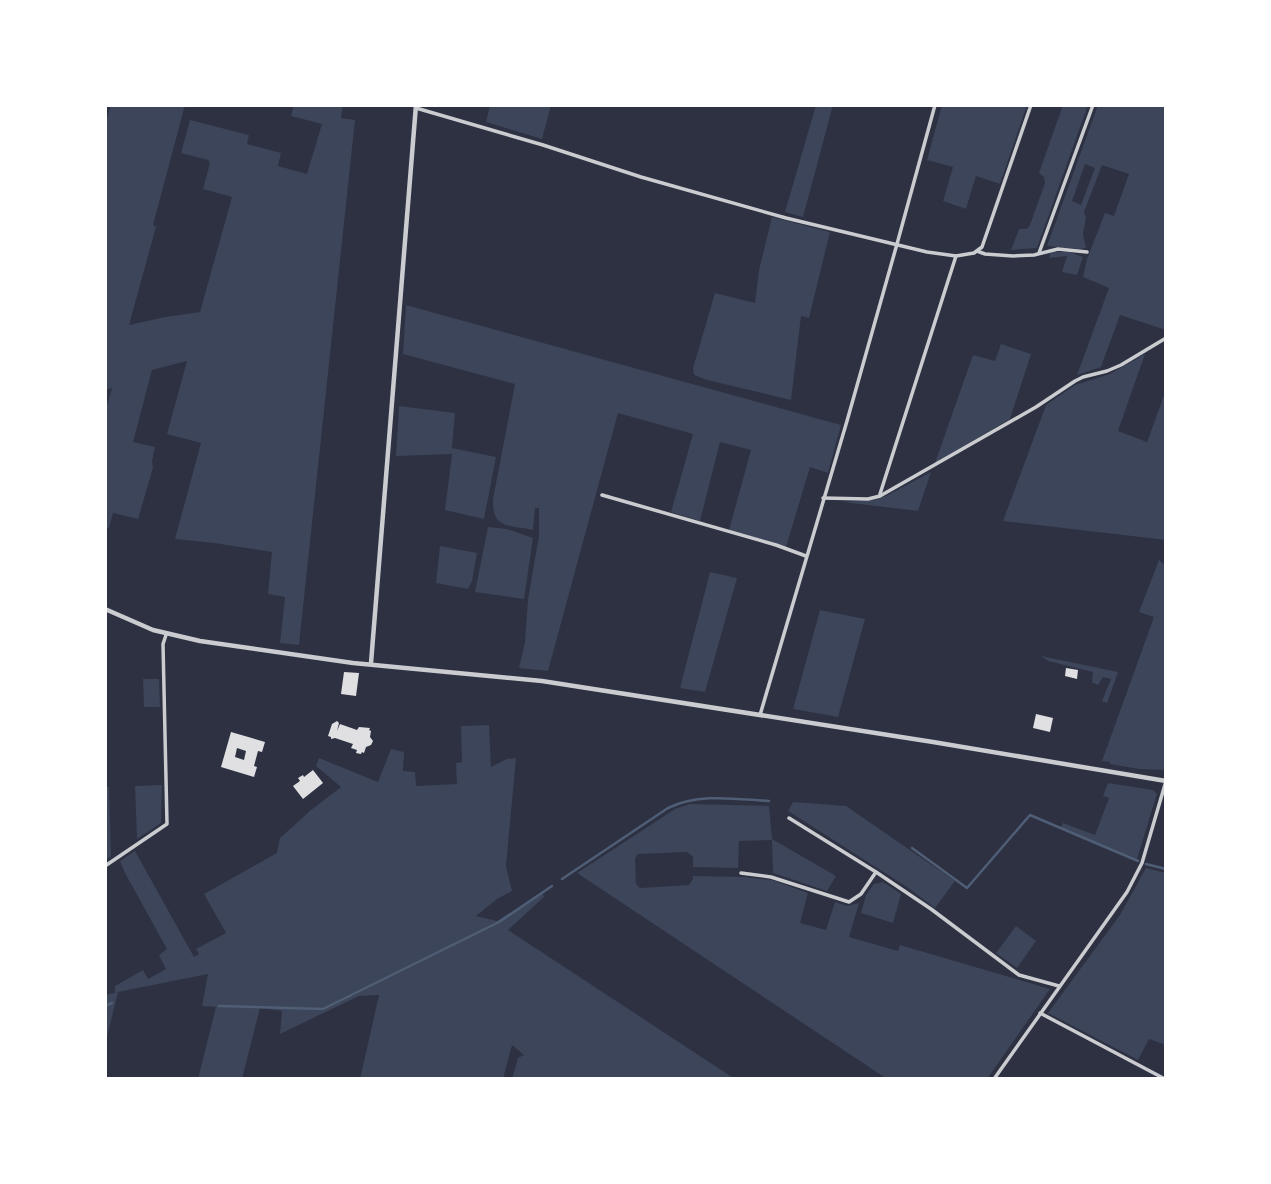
<svg xmlns="http://www.w3.org/2000/svg" width="1271" height="1184" viewBox="0 0 1271 1184" font-family="Lato,sans-serif">
  <rect width="100%" height="100%" fill="#2d3142"/>
  <g fill="#3c4559" fill-rule="evenodd">
    <polygon points="111,105 185,105 153,225 156,227 129,325 165,317 200,312 232,197 203,189 210,163 208,160 181,153 190,120 249,135 247,144 281,153 278,166 307,174 322,124 291,116 294,105 343,105 341,118 355,120 299,645 280,643 285,597 268,594 272,552 214,543 175,539 201,443 167,434 187,361 152,370 133,442 155,447 152,461 153,468 138,519 113,513 109,528 105,527 105,412 112,388 105,390 105,125"/>
    <polygon points="490,105 551,105 542,139 486,122"/>
    <polygon points="816,105 833,105 803,217 785,212"/>
    <polygon points="942,105 1027,105 1000,184 976,176 966,209 943,201 953,167 927,160"/>
    <polygon points="1063,105 1088,105 1037,248 1011,250 1019,229 1027,229 1030,225 1045,183 1044,177 1039,173"/>
    <path d="M1098 105H1166V330L1120 315 1101 367 1077 375 1109 288 1083 277 1087 259 1105 213 1114 216 1129 174 1102 165 1084 212 1086 218 1083 234 1086 248 1079 249 1047 246ZM1085 164 1095 168 1081 205 1072 201Z"/>
    <polygon points="772,217 830,232 809,318 801,316 791,400 707,380 694,375 693,368 715,293 755,303 759,270"/>
    <polygon points="1057,252 1069,252 1083,257 1077,275 1062,272 1067,256 1049,258 1050,253"/>
    <path d="M406 305 841 425 828 473 810 467 786 547 729 530 751 450 720 442 700 521 671 512 693 434 618 413 548 671 519 668 525 642 528 599 539 536V508H535L533 530C508 525 492 529 493 499L515 384 403 354Z"/>
    <polygon points="1001,344 1031,354 1010,419 935,463 973,355 995,361"/>
    <polygon points="1145,354 1118,431 1147,442 1166,390 1166,540 1003,521 1046,405 1075,385 1110,374"/>
    <polygon points="399,406 455,413 452,448 496,457 484,519 445,510 452,454 396,456"/>
    <polygon points="931,472 918,511 843,502 873,500 886,496"/>
    <polygon points="488,527 507,529 533,538 524,599 475,592"/>
    <polygon points="440,546 477,553 472,581 468,589 436,583"/>
    <polygon points="1159,560 1166,566 1166,770 1139,769 1110,764 1110,762 1102,761 1154,617 1139,612"/>
    <polygon points="710,572 737,578 705,692 680,688"/>
    <polygon points="820,610 865,619 838,717 793,709"/>
    <polygon points="1041,656 1118,672 1107,703 1102,701 1111,679 1103,677 1098,685 1092,682 1093,672 1048,661"/>
    <polygon points="143,679 159,679 160,707 144,707"/>
    <polygon points="489,725 491,767 507,759 516,758 506,866 512,891 497,899 476,916 497,921 542,892 544,897 508,930 735,1079 512,1079 518,1058 524,1055 512,1045 503,1079 360,1079 379,995 359,996 280,1034 282,1011 260,1008 242,1079 198,1079 216,1007 202,1006 208,974 118,992 105,1045 105,995 115,993 115,986 143,970 148,979 166,969 159,955 167,949 125,873 120,861 135,851 194,957 199,954 196,949 226,933 204,894 277,853 280,838 311,810 341,787 316,766 319,758 378,782 391,749 404,752 403,771 415,772 416,786 457,784 456,763 462,762 461,726"/>
    <polygon points="1108,783 1153,790 1157,794 1137,859 1132,859 1060,829 1063,823 1095,835 1109,798 1103,796"/>
    <polygon points="162,785 161,823 137,839 135,786"/>
    <polygon points="105,787 109,787 111,856 106,860"/>
    <polygon points="793,802 846,806 955,881 935,908 907,887 788,811"/>
    <polygon points="690,804 769,806 772,839 836,876 827,891 773,873 772,840 739,841 738,868 693,867 693,857 687,852 638,854 635,858 636,884 640,888 689,885 693,879 693,876 744,877 772,880 808,893 800,923 826,930 835,902 847,906 859,903 849,937 898,951 900,945 1050,989 987,1079 887,1079 577,873 675,809"/>
    <polygon points="1146,868 1166,873 1166,1045 1149,1039 1138,1060 1048,1013 1120,915"/>
    <polygon points="883,882 901,894 893,923 861,913 866,895 874,884"/>
    <polygon points="1016,926 1036,941 1017,968 996,953"/>
  </g>
  <g fill="none" stroke-linecap="round" stroke-linejoin="round">
    <g stroke="#4f5d75" stroke-width="2.5">
      <polyline points="912,848 967,888 1030,815 1138,861"/>
      <polyline points="1146,864 1166,869"/>
      <path d="M562 879 668 808C700 793 734 799 769 801"/>
      <polyline points="105,1006 112,1003"/>
      <polyline points="219,1006 323,1009 499,922 552,886"/>
    </g>
  </g>
  <g fill="#e0e0e3" fill-rule="evenodd">
    <polygon points="1066,668 1078,670 1077,679 1065,676"/>
    <polygon points="344,672 359,673 356,696 341,694"/>
    <polygon points="1036,714 1053,718 1050,732 1033,728"/>
    <polygon points="337,721 339,723 337,731 340,724 357,730 359,727 370,728 369,730 371,731 370,737 373,741 371,745 366,747 364,753 362,752 361,754 356,753 357,750 351,748 353,744 335,738 331,739 331,737 328,736 332,724"/>
    <path d="M231 732 265 742 262 752 258 751 254 766 257 767 254 777 221 767ZM237 748 246 751 244 760 235 757Z"/>
    <polygon points="313,770 323,783 303,799 293,786 300,781 298,778 303,775 304,777"/>
  </g>
  <g fill="none" stroke-linecap="round" stroke-linejoin="round">
    <g stroke="#caccd0" stroke-width="3.5">
      <polyline points="416,108 543,145 641,177 786,218 927,252 956,256 974,253 982,247 1031,105"/>
      <polyline points="977,251 985,254 1013,256 1034,255 1058,249 1087,252"/>
      <polyline points="1039,253 1093,105"/>
      <polyline points="880,494 956,256"/>
      <polyline points="602,495 776,545 806,556"/>
      <polyline points="823,498 868,499 880,496 1036,407 1075,381 1083,377 1107,371 1121,365 1166,338"/>
      <polyline points="760,715 847,421 897,244 935,105"/>
      <polyline points="789,818 876,872 931,909 1019,975 1059,986"/>
      <polyline points="105,866 167,824 163,644 166,635"/>
      <polyline points="741,873 771,877 849,902 861,894 876,872"/>
      <polyline points="1040,1013 1165,1079"/>
      <polyline points="994,1079 1127,892 1142,863 1166,781"/>
    </g>
    <g stroke="#caccd0" stroke-width="4.5">
      <polyline points="105,609 153,630 200,641 353,663 542,681 933,742 1166,781"/>
      <polyline points="371,663 416,105"/>
    </g>
  </g>
  <rect width="1271" height="1184" fill="none" stroke="#ffffff" stroke-width="214"/>
</svg>
